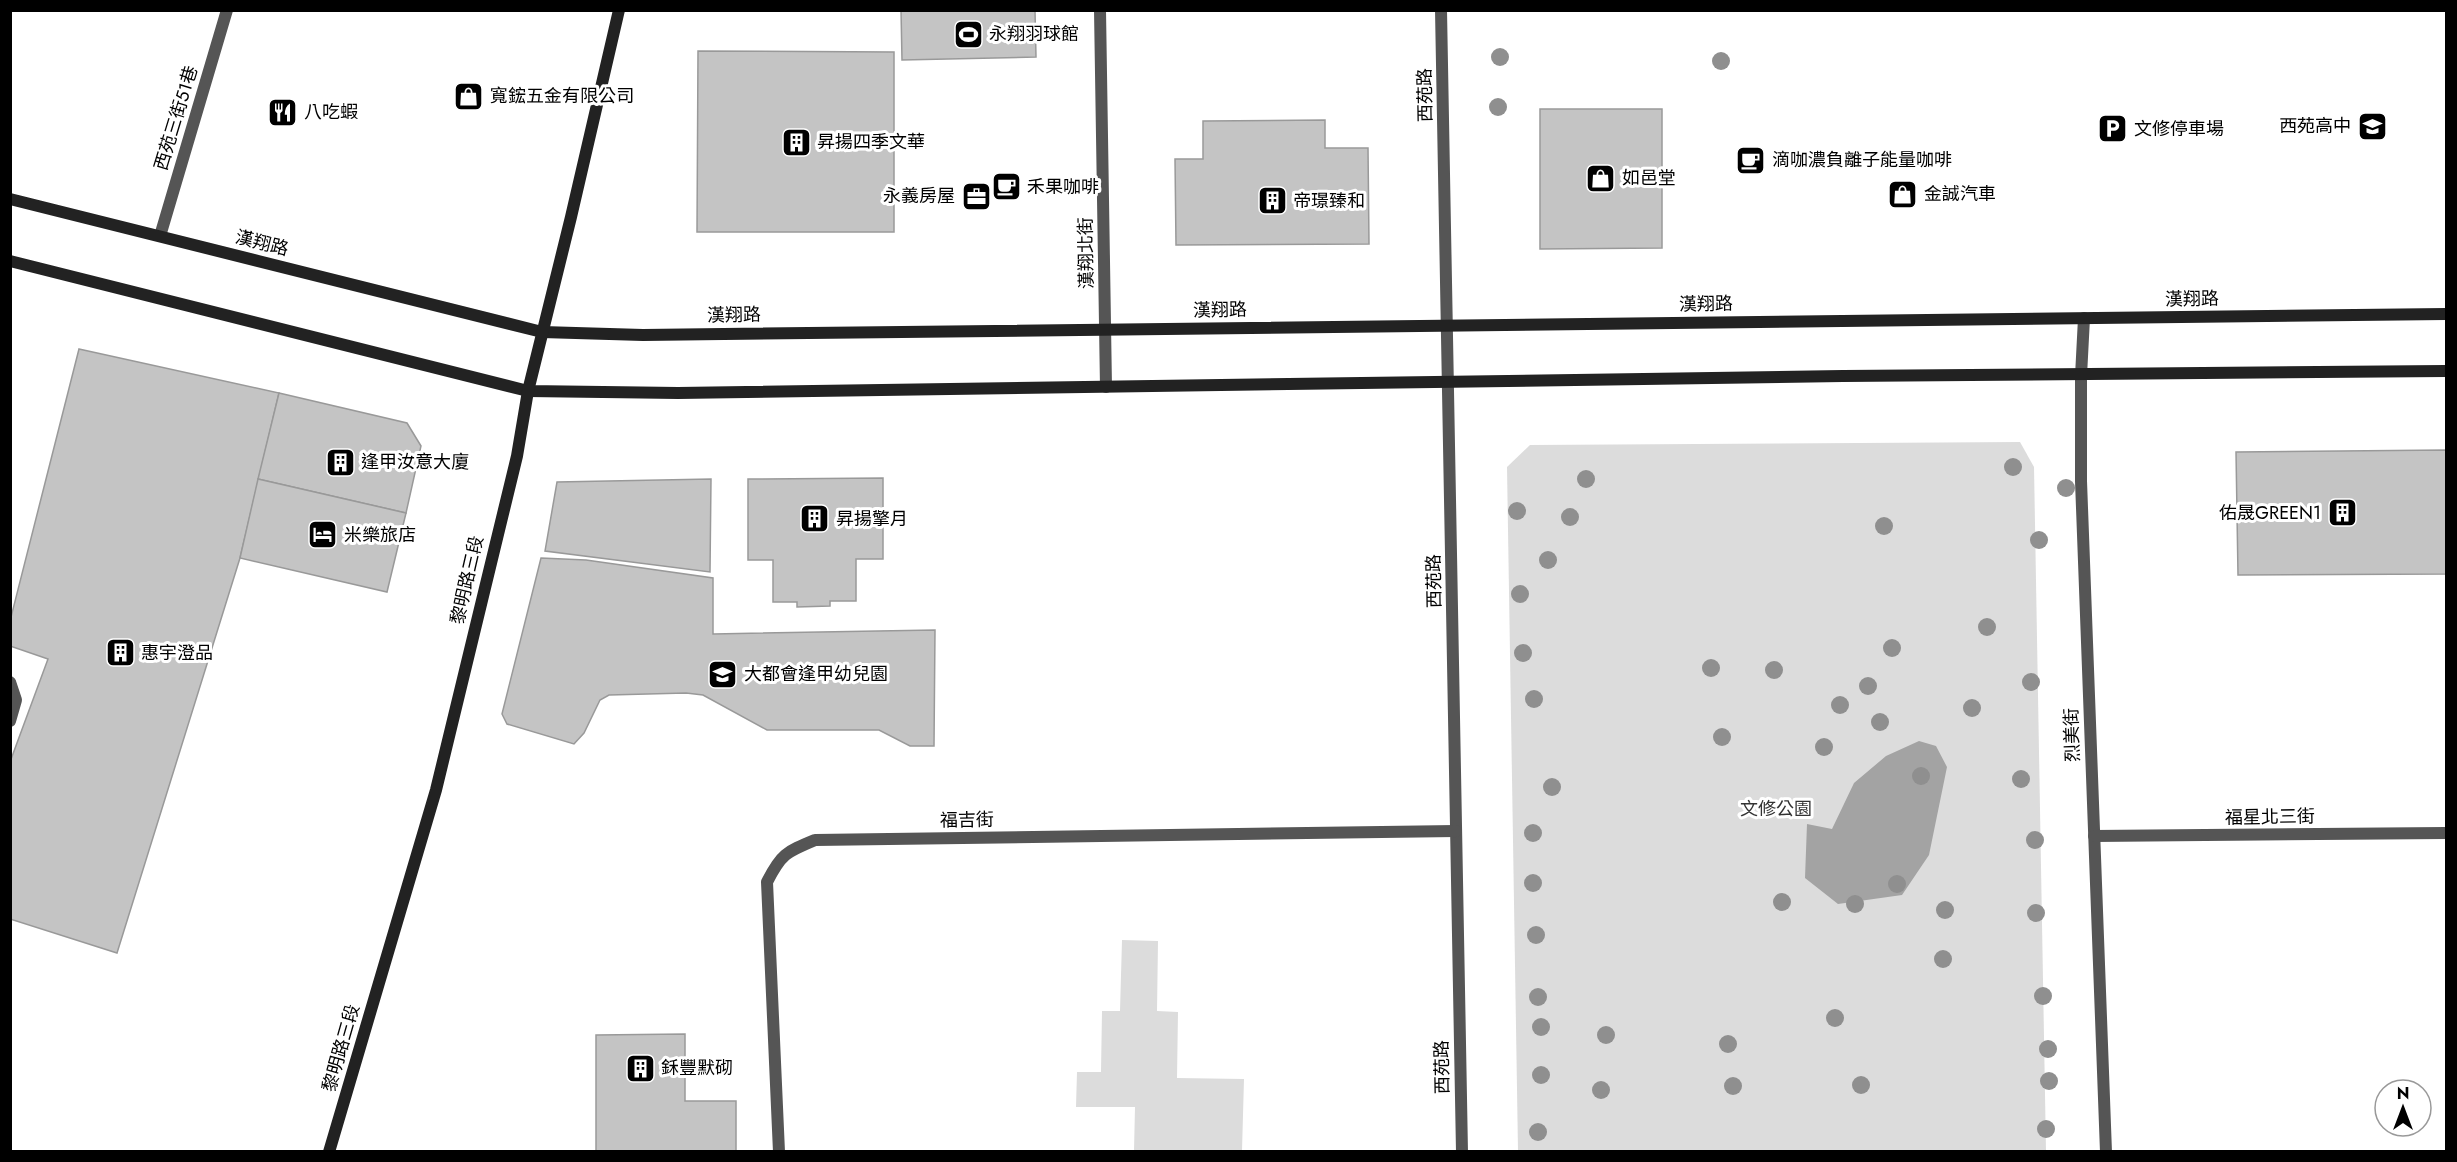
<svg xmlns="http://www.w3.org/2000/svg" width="2457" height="1162" viewBox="0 0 2457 1162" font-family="Jost,'Noto Sans TC',sans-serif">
  <rect width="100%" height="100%" fill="#fff"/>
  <g fill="#dcdcdc">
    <polygon points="2020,442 2034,467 2046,1151 1518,1151 1507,467 1530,445"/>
    <polygon points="1122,940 1158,941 1157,1011 1178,1012 1177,1078 1244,1079 1242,1151 1134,1151 1135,1107 1076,1107 1077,1072 1101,1072 1102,1011 1120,1011"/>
  </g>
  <polygon fill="#a3a3a3" points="1919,741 1936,746 1947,767 1929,855 1902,895 1838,904 1805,878 1807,824 1832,829 1854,783 1886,756"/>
  <g fill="#c4c4c4" stroke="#999" stroke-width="1.5">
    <polygon points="901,10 1035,10 1036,57 902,60"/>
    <polygon points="698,51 894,52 894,232 697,232"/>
    <polygon points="1540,109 1662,109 1662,248 1540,249"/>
    <polygon points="1325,120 1325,148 1368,148 1369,244 1176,245 1175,159 1203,159 1203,121"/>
    <polygon points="79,349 279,393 240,558 117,953 10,919 10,762 48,659 10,646 10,621"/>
    <polygon points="279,393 407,423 421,446 406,513 258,479"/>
    <polygon points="2446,450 2446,574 2238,575 2236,452"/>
    <polygon points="883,478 883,559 856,559 856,601 830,601 830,606 797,607 797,602 773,602 773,560 748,560 748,479"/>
    <polygon points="258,479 406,513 387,592 240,558"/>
    <polygon points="711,479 710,572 545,551 557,482"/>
    <polygon points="541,558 586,560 713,578 713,634 935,630 934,746 910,746 879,730 767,730 703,695 686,693 609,695 600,700 584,733 574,744 507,724 502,714"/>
    <polygon points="685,1034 685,1101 736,1101 736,1152 596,1152 596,1035"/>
  </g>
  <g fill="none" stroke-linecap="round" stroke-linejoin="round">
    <polyline stroke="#555" stroke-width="12" points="160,236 227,10"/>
    <g stroke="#555" stroke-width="12">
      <polyline points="1100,10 1106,387"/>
      <polyline points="1441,10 1462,1152"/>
      <polyline points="2084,318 2081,376 2081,481 2106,1152"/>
      <polyline points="10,682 16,700 10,721"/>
      <polyline points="2094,836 2446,833"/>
      <path d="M779 1152 767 882C781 854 786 852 815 840L1456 831"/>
    </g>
    <g stroke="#222" stroke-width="12">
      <polyline points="10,199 542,332 643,335 2446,314"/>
      <polyline points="10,261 528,391 678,393 1843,376 2446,371"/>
      <polyline points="329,1152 436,790 517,456 528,391 571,217 619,10"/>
    </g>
  </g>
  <g fill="#8f8f8f">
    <circle cx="1500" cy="57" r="9"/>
    <circle cx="1721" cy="61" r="9"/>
    <circle cx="1498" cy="107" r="9"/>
    <circle cx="2013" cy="467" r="9"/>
    <circle cx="1586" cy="479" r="9"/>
    <circle cx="2066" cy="488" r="9"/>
    <circle cx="1517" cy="511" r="9"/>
    <circle cx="1570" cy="517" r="9"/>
    <circle cx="1884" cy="526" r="9"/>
    <circle cx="2039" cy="540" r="9"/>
    <circle cx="1548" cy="560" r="9"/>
    <circle cx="1520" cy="594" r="9"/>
    <circle cx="1987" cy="627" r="9"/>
    <circle cx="1892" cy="648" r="9"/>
    <circle cx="1523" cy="653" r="9"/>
    <circle cx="1711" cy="668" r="9"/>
    <circle cx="1774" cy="670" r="9"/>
    <circle cx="2031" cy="682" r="9"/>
    <circle cx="1868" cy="686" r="9"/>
    <circle cx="1534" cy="699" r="9"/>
    <circle cx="1840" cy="705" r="9"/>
    <circle cx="1972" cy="708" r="9"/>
    <circle cx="1880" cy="722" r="9"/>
    <circle cx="1722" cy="737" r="9"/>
    <circle cx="1824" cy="747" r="9"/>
    <circle cx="1921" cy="776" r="9"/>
    <circle cx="2021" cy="779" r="9"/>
    <circle cx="1552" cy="787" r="9"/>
    <circle cx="1533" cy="833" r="9"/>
    <circle cx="2035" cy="840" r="9"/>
    <circle cx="1533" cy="883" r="9"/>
    <circle cx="1897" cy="884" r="9"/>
    <circle cx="1782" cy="902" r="9"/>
    <circle cx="1855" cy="904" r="9"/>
    <circle cx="1945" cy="910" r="9"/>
    <circle cx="2036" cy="913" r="9"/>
    <circle cx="1536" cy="935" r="9"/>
    <circle cx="1943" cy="959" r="9"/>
    <circle cx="2043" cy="996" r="9"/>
    <circle cx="1538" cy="997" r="9"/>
    <circle cx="1835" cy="1018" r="9"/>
    <circle cx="1541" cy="1027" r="9"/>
    <circle cx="1606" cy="1035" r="9"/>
    <circle cx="1728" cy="1044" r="9"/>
    <circle cx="2048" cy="1049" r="9"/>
    <circle cx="1541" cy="1075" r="9"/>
    <circle cx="2049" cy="1081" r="9"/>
    <circle cx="1861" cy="1085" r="9"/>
    <circle cx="1733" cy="1086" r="9"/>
    <circle cx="1601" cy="1090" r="9"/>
    <circle cx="2046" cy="1129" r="9"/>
    <circle cx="1538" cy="1132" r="9"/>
  </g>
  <defs>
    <symbol id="stadium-square" viewBox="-11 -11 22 22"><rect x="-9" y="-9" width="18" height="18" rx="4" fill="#000" stroke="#fff"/><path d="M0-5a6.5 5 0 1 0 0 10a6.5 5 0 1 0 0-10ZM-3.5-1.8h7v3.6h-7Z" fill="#fff"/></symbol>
    <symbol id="shop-square" viewBox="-11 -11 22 22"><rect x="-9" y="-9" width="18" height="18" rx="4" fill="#000" stroke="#fff"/><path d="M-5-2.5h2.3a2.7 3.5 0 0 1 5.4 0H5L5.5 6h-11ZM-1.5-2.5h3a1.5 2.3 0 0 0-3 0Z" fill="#fff"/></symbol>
    <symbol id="restaurant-square" viewBox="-11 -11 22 22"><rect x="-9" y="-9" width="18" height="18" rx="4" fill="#000" stroke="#fff"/><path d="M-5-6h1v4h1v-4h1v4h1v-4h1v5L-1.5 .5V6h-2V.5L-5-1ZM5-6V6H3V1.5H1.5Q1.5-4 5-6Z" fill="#fff"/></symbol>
    <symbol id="school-square" viewBox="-11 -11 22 22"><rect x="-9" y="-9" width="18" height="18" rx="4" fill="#000" stroke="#fff"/><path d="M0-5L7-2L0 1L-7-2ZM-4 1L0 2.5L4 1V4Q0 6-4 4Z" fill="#fff"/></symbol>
    <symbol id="parking-square" viewBox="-11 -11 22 22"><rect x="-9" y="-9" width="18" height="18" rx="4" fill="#000" stroke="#fff"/><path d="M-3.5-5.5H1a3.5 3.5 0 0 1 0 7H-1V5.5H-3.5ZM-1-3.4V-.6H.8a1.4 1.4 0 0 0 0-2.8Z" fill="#fff"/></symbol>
    <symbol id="building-square" viewBox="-11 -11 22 22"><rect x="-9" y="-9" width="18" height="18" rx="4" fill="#000" stroke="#fff"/><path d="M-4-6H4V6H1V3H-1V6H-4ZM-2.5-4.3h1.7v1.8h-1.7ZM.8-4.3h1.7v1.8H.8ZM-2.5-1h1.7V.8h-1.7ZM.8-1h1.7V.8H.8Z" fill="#fff"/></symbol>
    <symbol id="cafe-square" viewBox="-11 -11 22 22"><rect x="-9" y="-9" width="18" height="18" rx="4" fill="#000" stroke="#fff"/><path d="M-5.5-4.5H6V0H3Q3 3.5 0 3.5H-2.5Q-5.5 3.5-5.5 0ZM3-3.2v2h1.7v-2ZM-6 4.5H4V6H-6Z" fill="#fff"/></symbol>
    <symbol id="office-square" viewBox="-11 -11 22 22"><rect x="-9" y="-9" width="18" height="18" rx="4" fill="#000" stroke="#fff"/><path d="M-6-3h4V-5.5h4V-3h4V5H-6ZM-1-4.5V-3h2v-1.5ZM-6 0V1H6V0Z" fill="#fff"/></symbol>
    <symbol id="hotel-square" viewBox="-11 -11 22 22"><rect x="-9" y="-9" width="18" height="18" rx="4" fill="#000" stroke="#fff"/><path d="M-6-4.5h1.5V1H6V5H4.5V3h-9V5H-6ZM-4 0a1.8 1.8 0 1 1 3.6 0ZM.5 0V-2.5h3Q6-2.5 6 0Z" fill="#fff"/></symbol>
  </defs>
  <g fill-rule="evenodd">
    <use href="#stadium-square" x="952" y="18" width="33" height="33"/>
    <use href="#shop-square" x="452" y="80" width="33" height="33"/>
    <use href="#restaurant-square" x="266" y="96" width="33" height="33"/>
    <use href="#school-square" x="2356" y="110" width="33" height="33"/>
    <use href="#parking-square" x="2096" y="112" width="33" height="33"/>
    <use href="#building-square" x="780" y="126" width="33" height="33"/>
    <use href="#cafe-square" x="1734" y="144" width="33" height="33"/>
    <use href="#shop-square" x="1584" y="162" width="33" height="33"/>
    <use href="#cafe-square" x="990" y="170" width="33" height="33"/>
    <use href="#shop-square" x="1886" y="178" width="33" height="33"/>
    <use href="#office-square" x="960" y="180" width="33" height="33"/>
    <use href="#building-square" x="1256" y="184" width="33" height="33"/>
    <use href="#building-square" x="324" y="446" width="33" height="33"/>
    <use href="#building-square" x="2326" y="496" width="33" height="33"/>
    <use href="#building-square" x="798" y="502" width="33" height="33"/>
    <use href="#hotel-square" x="306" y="518" width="33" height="33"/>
    <use href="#building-square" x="104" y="636" width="33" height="33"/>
    <use href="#school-square" x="706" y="658" width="33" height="33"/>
    <use href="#building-square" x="624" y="1052" width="33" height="33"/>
  </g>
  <g text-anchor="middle" stroke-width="6" stroke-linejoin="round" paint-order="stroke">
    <g font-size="18" fill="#000" stroke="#fff" text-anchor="start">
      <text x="989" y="40">永翔羽球館</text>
      <text x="490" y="102">寬鋐五金有限公司</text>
      <text x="304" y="118">八吃蝦</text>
      <text x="2351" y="132" text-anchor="end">西苑高中</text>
      <text x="2134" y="135">文修停車場</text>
      <text x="817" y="148">昇揚四季文華</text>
      <text x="1772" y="166">滴咖濃負離子能量咖啡</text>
      <text x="1622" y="184">如邑堂</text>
      <text x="1027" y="193">禾果咖啡</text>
      <text x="1924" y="200">金誠汽車</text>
      <text x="955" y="202" text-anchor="end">永義房屋</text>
      <text x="1293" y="207">帝璟臻和</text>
      <text x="361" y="468">逢甲汝意大廈</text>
      <text x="2321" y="519" text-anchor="end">佑晟GREEN1</text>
      <text x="836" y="525">昇揚擎月</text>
      <text x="344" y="541">米樂旅店</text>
      <text x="141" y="659">惠宇澄品</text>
      <text x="744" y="680">大都會逢甲幼兒園</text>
      <text x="661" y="1074">鉌豐默砌</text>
    </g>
    <g font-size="18" fill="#000" stroke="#fff">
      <text transform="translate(1425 95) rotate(-91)" y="6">西苑路</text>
      <text transform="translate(176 118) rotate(-73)" y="6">西苑三街51巷</text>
      <text transform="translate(262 243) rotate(14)" y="6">漢翔路</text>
      <text transform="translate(1086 253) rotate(-91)" y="6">漢翔北街</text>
      <text transform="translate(2192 299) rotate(-1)" y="6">漢翔路</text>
      <text transform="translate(1706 304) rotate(-1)" y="6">漢翔路</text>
      <text transform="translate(1220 310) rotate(-1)" y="6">漢翔路</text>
      <text transform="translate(734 315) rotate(-1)" y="6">漢翔路</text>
      <text transform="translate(467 580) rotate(-77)" y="6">黎明路三段</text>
      <text transform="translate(1434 581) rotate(-91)" y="6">西苑路</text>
      <text transform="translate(2072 735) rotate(-92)" y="6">烈美街</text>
      <text transform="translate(2270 817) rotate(-1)" y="6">福星北三街</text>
      <text transform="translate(967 820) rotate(-1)" y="6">福吉街</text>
      <text transform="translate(341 1048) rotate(-74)" y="6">黎明路三段</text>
      <text transform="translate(1442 1067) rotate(-91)" y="6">西苑路</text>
    </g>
    <g font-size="18" fill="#333" stroke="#fff">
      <text x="1776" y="815">文修公園</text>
    </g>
  </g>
  <rect width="2457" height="1162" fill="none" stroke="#000000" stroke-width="24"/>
  <g transform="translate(2403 1108)"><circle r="28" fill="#ffffff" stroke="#999999" stroke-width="1.5"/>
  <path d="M0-4.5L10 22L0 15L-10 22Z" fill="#000000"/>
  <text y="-9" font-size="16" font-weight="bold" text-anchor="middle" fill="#000000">N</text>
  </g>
</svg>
